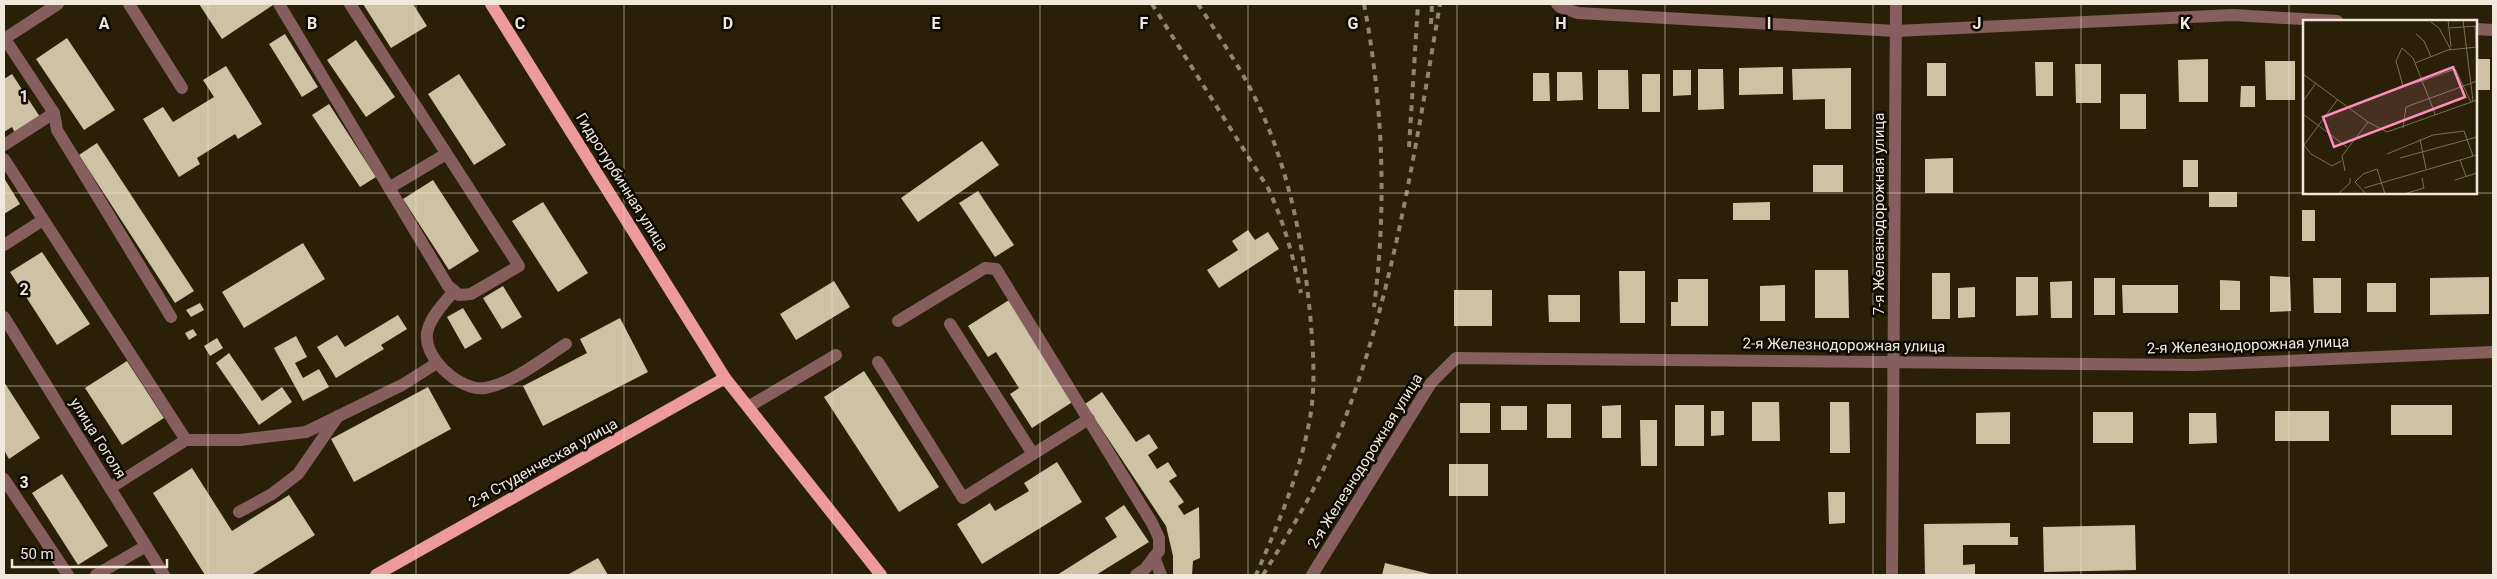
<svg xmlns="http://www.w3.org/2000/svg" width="2497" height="579" viewBox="0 0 2497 579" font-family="Roboto,sans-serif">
  <rect width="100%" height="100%" fill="#292007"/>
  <g fill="#cec2a5">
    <polygon points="199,4 271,4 273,5 222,39"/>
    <polygon points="363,4 413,4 427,26 391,48"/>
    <polygon points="285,34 318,87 302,97 269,44"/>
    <polygon points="67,38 115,110 84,130 36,59"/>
    <polygon points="356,40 395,97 366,117 327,60"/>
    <polygon points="2208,59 2208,102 2179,102 2178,60"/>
    <rect x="2476" y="59" width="14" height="31"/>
    <polygon points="2265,61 2295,61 2295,100 2266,100"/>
    <polygon points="2035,62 2053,62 2053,96 2036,96"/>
    <rect x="1927" y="63" width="19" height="33"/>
    <polygon points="2075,64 2101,64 2101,103 2076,103"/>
    <polygon points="226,66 262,124 238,139 235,134 197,158 200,164 179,177 143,119 163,107 173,122 214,97 203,80"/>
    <polygon points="1783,67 1783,94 1739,95 1739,68"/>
    <polygon points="1851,68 1851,129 1825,129 1825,99 1793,100 1792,69"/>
    <polygon points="1698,69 1723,69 1724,109 1698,110"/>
    <polygon points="1598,70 1628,70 1629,109 1598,109"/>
    <polygon points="1673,70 1691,70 1691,95 1673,96"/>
    <polygon points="1557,72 1582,72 1583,100 1557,101"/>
    <polygon points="1533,73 1549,73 1550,101 1533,101"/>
    <polygon points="12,74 40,117 15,133 12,127 4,132 4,79"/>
    <polygon points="459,74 506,145 474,165 428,94"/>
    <rect x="1642" y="74" width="18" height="38"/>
    <polygon points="2241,86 2255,86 2255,107 2240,107"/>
    <rect x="2120" y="94" width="26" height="35"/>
    <polygon points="329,104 376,177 360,187 312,115"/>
    <polygon points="982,141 999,165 918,222 901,198"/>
    <polygon points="97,143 194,291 175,303 79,155"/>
    <polygon points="1953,158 1953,193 1925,193 1925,159"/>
    <rect x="2183" y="160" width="15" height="27"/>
    <rect x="1813" y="165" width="30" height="27"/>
    <polygon points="4,178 20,204 4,214"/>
    <polygon points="433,180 479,251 449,270 403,199"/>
    <polygon points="978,191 1014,245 995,257 959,203"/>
    <rect x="2209" y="192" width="28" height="15"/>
    <polygon points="543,202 588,273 558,292 512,221"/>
    <polygon points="1770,202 1770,220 1733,220 1733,203"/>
    <rect x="2302" y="210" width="13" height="31"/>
    <polygon points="1248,230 1255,240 1268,232 1279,249 1219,288 1207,270 1238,250 1232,241"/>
    <polygon points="303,243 325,279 244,328 222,292"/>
    <polygon points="42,252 90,324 57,345 10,272"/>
    <polygon points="1815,270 1848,270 1849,318 1815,318"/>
    <polygon points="1619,271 1645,271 1645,323 1620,323"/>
    <rect x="1932" y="273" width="18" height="46"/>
    <polygon points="2270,276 2290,277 2291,311 2270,312"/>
    <polygon points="2016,277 2038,277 2038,315 2016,316"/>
    <polygon points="2489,277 2489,314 2430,315 2430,278"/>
    <rect x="2094" y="278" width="21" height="37"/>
    <polygon points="2313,278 2341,278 2341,313 2314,313"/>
    <polygon points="1678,279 1708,279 1708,326 1671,326 1671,302 1678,302"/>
    <polygon points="2220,280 2240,281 2240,310 2220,310"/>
    <polygon points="834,281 850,307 796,340 780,314"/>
    <polygon points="2072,281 2072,318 2051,318 2050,282"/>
    <rect x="2367" y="283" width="29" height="29"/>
    <polygon points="1785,285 1785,321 1760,321 1760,286"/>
    <polygon points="2122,285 2178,285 2178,313 2123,313"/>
    <polygon points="503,286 522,317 502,329 483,298"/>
    <polygon points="1975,287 1975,317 1958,318 1958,288"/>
    <rect x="1454" y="290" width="38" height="36"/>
    <polygon points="1548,295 1580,295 1580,322 1549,322"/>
    <polygon points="1009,300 1074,401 1032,428 1010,394 1019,388 996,352 988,357 968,326"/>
    <polygon points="200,303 204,310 191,317 186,310"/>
    <polygon points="463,308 482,339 465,349 447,317"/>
    <polygon points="398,315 407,329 381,345 384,349 336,378 317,347 337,335 345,347"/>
    <polygon points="620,318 648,372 543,426 523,386 587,353 580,339"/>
    <polygon points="193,329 197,335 189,340 185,333"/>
    <polygon points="296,336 307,357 295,363 303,378 319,369 329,387 303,401 274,348"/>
    <polygon points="217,338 223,348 210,356 204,346"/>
    <polygon points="229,353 262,401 282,387 292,402 259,425 216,363"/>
    <polygon points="127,361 164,418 122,445 85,388"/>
    <polygon points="864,371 939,487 899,512 824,397"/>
    <polygon points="4,382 40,438 9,459 4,450"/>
    <polygon points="428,387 451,429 354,482 331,439"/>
    <polygon points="1102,392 1136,442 1149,434 1158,448 1148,455 1157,469 1168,462 1177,476 1169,481 1184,502 1178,506 1184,515 1199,507 1200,558 1193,561 1192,575 1173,575 1173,556 1166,526 1085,404"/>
    <polygon points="1752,402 1779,402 1780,441 1752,441"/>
    <polygon points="1830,402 1849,402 1850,453 1830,453"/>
    <rect x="1460" y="403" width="30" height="30"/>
    <rect x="1547" y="404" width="24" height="34"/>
    <polygon points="1621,405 1621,438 1602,438 1602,406"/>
    <rect x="1675" y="405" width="29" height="41"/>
    <rect x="2391" y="405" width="61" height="30"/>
    <rect x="1501" y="406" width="26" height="24"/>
    <polygon points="1711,411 1724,411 1724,435 1711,436"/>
    <rect x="2275" y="411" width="54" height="30"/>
    <polygon points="2010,412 2010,444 1976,444 1976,413"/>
    <rect x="2093" y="412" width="40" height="31"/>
    <polygon points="2189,413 2216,413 2217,443 2189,444"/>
    <polygon points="1640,420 1657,420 1657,466 1641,466"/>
    <polygon points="1057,462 1082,502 982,564 957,524 990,503 995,511 1029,491 1024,483"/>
    <rect x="1449" y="464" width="39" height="32"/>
    <polygon points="192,468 232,531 289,495 315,535 251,575 205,575 153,493"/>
    <polygon points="62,474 108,546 78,565 32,493"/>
    <polygon points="1828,492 1845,492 1845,523 1829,524"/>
    <polygon points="1124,505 1149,542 1096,575 1057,575 1117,537 1105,518"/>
    <polygon points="2010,523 2010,537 2018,537 2018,545 1963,545 1963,565 1975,564 1975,575 1925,575 1924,524"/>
    <polygon points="2135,525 2136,570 2044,572 2043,527"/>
    <polygon points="598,558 608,575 567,575"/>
    <polygon points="1385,563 1434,575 1382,575"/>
  </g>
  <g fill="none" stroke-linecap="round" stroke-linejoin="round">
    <g stroke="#865e5e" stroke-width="12">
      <polyline points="129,4 182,88"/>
      <polyline points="279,4 448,286 459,295 471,294 519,266 350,4"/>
      <polyline points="54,113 57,130 171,317"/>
      <polyline points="4,145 54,113 5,39"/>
      <polyline points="4,159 186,440"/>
      <polyline points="389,188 446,154"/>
      <polyline points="4,245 43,220"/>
      <path d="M454 291C445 302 432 315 428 329 419 355 460 392 485 388 515 382 541 360 566 344"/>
      <polyline points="898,321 985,268 996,269 1152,523 1159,538 1159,551 1145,569 1136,575"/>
      <polyline points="950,324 1033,454"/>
      <polyline points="878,362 963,498 1089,419"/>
      <polyline points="748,407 836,355"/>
      <polyline points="4,479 68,575"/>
      <polyline points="110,488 186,440 240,440 306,432 402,385 437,363"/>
      <polyline points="239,512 272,494 298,474 338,416"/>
      <polyline points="1154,557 1161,575"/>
      <polyline points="96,575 146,546"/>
    </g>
    <g stroke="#865e5e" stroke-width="12">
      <polyline points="1557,4 1560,7 1578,13 1896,31 2233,15 2337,21"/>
      <polyline points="2476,29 2493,30"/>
      <polyline points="4,39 58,4"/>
      <polyline points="4,317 164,575"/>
      <polyline points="1312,575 1431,383 1456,358 2194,365 2493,352"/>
      <polyline points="1892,575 1896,4"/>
    </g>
    <g stroke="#ec9a9b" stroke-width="12">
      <polyline points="491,4 725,378 881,575"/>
      <polyline points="376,575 725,378"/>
    </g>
    <g stroke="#8e8673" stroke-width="4" stroke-dasharray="6 6" stroke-linecap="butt">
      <path d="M1152 4 1268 188C1284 222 1293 256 1301 293"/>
      <path d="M1198 4C1215 30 1233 57 1248 84 1286 155 1302 234 1310 313 1313 348 1316 383 1310 418 1300 474 1278 524 1256 575"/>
      <path d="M1364 4C1383 103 1387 207 1374 307"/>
      <polyline points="1431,24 1432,4"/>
      <polyline points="1409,147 1418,4"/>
      <path d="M1263 575C1289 533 1315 491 1334 446 1392 308 1415 150 1440 4"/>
    </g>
  </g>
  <path fill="none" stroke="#f0e9db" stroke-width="1" stroke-opacity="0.55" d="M208 4V575M416 4V575M624 4V575M832 4V575M1040 4V575M1248 4V575M1457 4V575M1665 4V575M1873 4V575M2081 4V575M2289 4V575M4 193H2493M4 386H2493"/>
  <g text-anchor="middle" stroke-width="5" stroke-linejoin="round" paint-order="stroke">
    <g font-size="15" fill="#f0e9db" stroke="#0e0a03">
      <text transform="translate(622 182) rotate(58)" y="5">Гидротурбинная улица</text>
      <text transform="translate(1879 214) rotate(-90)" y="5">7-я Железнодорожная улица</text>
      <text transform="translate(1844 345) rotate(1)" y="5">2-я Железнодорожная улица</text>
      <text transform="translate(2248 345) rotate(-2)" y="5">2-я Железнодорожная улица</text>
      <text transform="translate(98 438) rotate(58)" y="5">улица Гоголя</text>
      <text transform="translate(1365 461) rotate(-58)" y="5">2-я Железнодорожная улица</text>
      <text transform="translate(543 463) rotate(-29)" y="5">2-я Студенческая улица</text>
    </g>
  </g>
  <g transform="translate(2303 20)">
    <rect width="174" height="174" fill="#292007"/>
    <path fill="none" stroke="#79705c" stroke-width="1" d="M145 0 148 27M160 0 170 81M128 2 136 8 148 30M172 6 173 27M146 8 174 6M113 14 121 21 128 37M112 43 145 30 174 27M0 54 65 102 84 112 174 80M0 81 13 63M0 94 44 127M132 95V94L126 78 119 61 118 58 110 38 99 28 93 41 100 66 119 61 152 49 168 82M100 108 103 87 174 61M117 119 123 149M1 125 35 79M1 125 8 134 29 146 38 141M84 134 130 115 161 111 170 136M97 138 174 117M157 140 163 156M42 151 39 136 65 102M152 160 174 153M52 162 60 154 74 149 82 174M52 162 63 174M61 168 174 135M35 174 47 163V158M101 174 121 168 119 158"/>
    <path fill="#fe8ebd" fill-opacity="0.15" stroke="#fe8ebd" stroke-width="2.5" d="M150 47 162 77 31 127 20 97Z"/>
    <rect width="174" height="174" fill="none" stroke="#f0e9db" stroke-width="2.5"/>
  </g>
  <g font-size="16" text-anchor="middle" font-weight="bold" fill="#f0e9db" stroke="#0e0a03" stroke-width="5" stroke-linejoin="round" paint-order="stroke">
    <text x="104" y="29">A</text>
    <text x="312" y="29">B</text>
    <text x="520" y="29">C</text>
    <text x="728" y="29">D</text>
    <text x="936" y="29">E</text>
    <text x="1144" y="29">F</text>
    <text x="1353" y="29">G</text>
    <text x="1561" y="29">H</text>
    <text x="1769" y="29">I</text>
    <text x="1977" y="29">J</text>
    <text x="2185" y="29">K</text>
    <text x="24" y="102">1</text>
    <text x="24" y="295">2</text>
    <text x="24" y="488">3</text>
  </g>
  <rect width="2497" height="579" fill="none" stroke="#f0e9db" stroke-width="10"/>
  <path d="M12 559v8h155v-8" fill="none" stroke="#f0e9db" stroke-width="2.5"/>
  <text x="20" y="559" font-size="15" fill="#f0e9db" stroke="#0e0a03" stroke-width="4" paint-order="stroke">50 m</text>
</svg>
